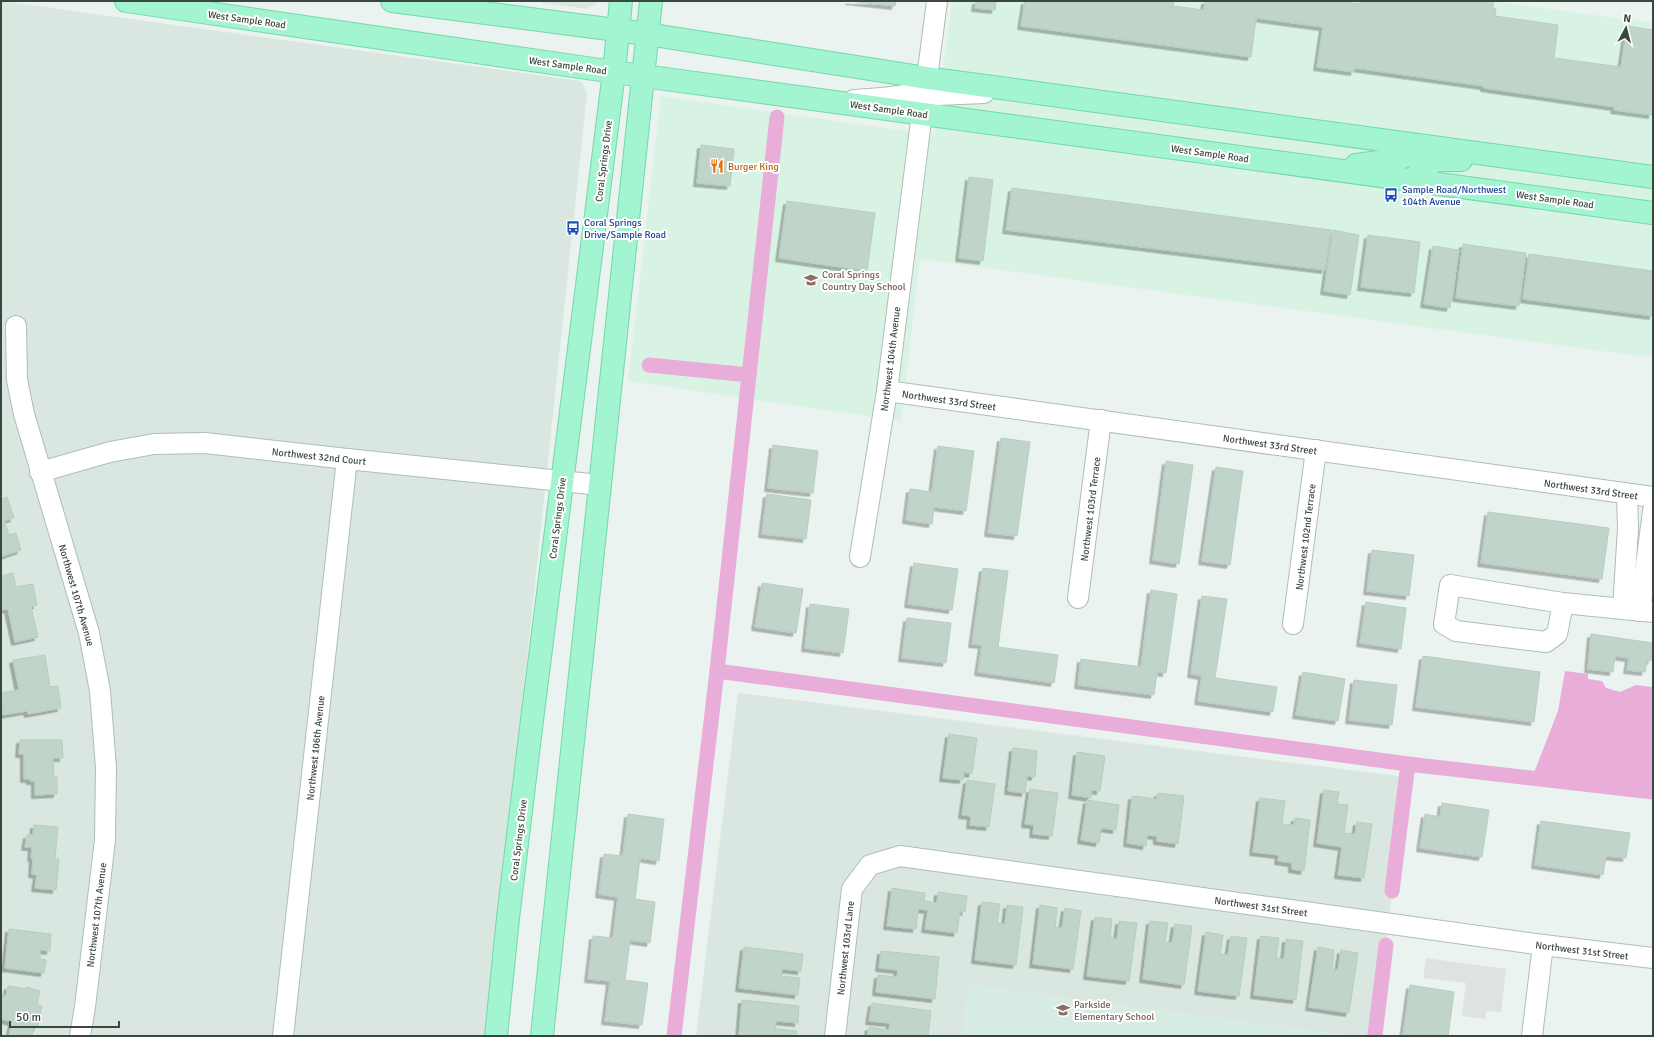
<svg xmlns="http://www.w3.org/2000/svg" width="1654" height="1037" viewBox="0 0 1654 1037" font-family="Signika,sans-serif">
  <defs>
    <filter id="shadow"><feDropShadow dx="-3.5" dy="3.5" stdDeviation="0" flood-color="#0004"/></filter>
  </defs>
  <rect width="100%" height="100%" fill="#eaf3ef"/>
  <g fill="#d9e7e0">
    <polygon points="1,1 581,81 587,93 487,1036 1,1036"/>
    <polygon points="532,1 597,1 597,3 587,9"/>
    <polygon points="738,693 1406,777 1375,1035 1350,1036 969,985 963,1036 696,1036"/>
  </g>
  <polygon fill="#d8f3e3" points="952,1 1491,1 1653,23 1653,358 920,259 901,421 628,381 661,96 935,135"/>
  <polygon fill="#d6ebe2" points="969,985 1350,1036 963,1036"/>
  <polygon fill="#dee3e0" points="1426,958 1506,969 1501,1012 1486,1011 1485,1019 1462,1016 1466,983 1423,978"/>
  <polygon fill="#e9adda" points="1565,671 1588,674 1588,679 1602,681 1606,688 1620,692 1636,685 1652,687 1653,685 1653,792 1532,778 1558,711"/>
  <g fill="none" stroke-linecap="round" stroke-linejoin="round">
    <g stroke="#e9adda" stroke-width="15">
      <polyline points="777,117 717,671 1408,764 1653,792"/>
      <polyline points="649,365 749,375"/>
      <polyline points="1392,891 1408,764"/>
      <polyline points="1375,1035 1386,945"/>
      <polyline points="674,1036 717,671"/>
    </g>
  </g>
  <g fill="#c1d4c9" stroke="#b5cec0" filter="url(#shadow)">
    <polygon points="849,1 896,1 895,6"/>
    <polygon points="976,1 996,1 995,10 975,8"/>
    <polygon points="1025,1 1174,1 1173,6 1204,10 1205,1 1336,1 1360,4 1360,1 1493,1 1493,8 1496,9 1495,16 1558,25 1554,58 1621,67 1627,26 1653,30 1653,105 1652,115 1614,110 1615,107 1484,88 1484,86 1355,68 1354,72 1317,67 1323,27 1256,18 1251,57 1021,26"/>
    <polygon points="701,145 734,149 730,186 697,183"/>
    <polygon points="969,177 993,180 983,261 959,258"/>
    <polygon points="1012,188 1331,230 1325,270 1006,230"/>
    <polygon points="787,201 875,213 867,271 779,258"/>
    <polygon points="1333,230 1359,235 1350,295 1324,291"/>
    <polygon points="1368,235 1420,242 1414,293 1361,287"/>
    <polygon points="1463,244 1526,253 1519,306 1456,298"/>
    <polygon points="1433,246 1459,250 1450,308 1424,304"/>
    <polygon points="1529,254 1653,271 1653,316 1523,299"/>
    <polygon points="1001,438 1030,442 1017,536 988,533"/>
    <polygon points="773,445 818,451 813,493 768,488"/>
    <polygon points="938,446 974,451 966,511 934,507 932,524 906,520 910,489 932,492"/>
    <polygon points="1166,461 1193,465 1179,564 1153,560"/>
    <polygon points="1216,467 1243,471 1230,565 1202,561"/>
    <polygon points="767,494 811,500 806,539 762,534"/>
    <polygon points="7,497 14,518 4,521 9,535 16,533 21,550 1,557 1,499"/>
    <polygon points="1488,512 1609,528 1602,579 1481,563"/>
    <polygon points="1372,550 1414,555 1409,596 1367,591"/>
    <polygon points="914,563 958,569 952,610 908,604"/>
    <polygon points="983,568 1008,571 998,647 1058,655 1054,683 978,672 982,645 972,644"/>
    <polygon points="13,573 16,587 33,584 37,605 31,607 38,637 15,642 8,609 1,610 1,576"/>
    <polygon points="762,583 803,589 796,633 755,627"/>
    <polygon points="1151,590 1177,594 1166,673 1157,672 1154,695 1078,685 1081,659 1141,667"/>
    <polygon points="1202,596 1227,599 1215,678 1277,687 1273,712 1198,701 1202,676 1191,674"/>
    <polygon points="1366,602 1406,608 1401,649 1360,643"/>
    <polygon points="810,604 849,609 843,653 805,648"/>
    <polygon points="907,618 951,623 946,663 902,658"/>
    <polygon points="1591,634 1653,643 1651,661 1647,660 1645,672 1627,670 1629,658 1615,656 1613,672 1588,669"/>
    <polygon points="45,655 50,687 58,686 61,708 28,714 27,711 3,715 1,693 19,690 13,660"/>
    <polygon points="1423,656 1540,672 1534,722 1416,707"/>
    <polygon points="1303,672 1345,679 1338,721 1296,715"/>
    <polygon points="1354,680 1397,685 1392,725 1349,720"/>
    <polygon points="949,734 977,738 972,774 964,772 963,780 943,778"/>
    <polygon points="20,740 62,740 63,758 53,758 54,777 57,777 57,794 35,795 35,781 30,781 30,779 24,779 24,754 19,754"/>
    <polygon points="1013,748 1037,751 1035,777 1027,776 1025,793 1008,791"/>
    <polygon points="1077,752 1105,756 1100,791 1092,790 1091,798 1072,795"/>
    <polygon points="967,780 995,784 989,827 970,825 971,816 962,815"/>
    <polygon points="1030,789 1058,793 1052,836 1033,834 1034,825 1025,824"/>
    <polygon points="1324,790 1339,792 1337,804 1348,805 1344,833 1355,834 1357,822 1372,824 1364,878 1338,875 1342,847 1317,843"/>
    <polygon points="1158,793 1184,796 1178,844 1157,841 1157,836 1147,835 1146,846 1127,843 1132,796 1157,799"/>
    <polygon points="1260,798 1285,801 1282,824 1294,825 1295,818 1310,820 1304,871 1292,869 1292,863 1278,861 1279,855 1253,852"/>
    <polygon points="1087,800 1119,805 1116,830 1101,828 1099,843 1081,840"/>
    <polygon points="1442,803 1489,810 1482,857 1420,848 1425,814 1440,817"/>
    <polygon points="628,814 664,819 659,861 640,858 635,899 655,902 650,943 630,940 625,980 648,983 642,1025 605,1021 610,981 588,979 593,936 613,938 618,897 599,894 604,854 623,856"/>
    <polygon points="1541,821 1630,833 1626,858 1606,856 1603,875 1535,865"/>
    <polygon points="34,825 58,827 55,859 59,859 56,890 35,888 37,875 32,874 33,858 31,858 32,847 25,847 27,835 33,835"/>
    <polygon points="892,888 925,893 924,901 937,903 938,892 967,896 965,912 960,911 957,933 925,929 928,910 918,909 916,929 887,926"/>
    <polygon points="982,902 1000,904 997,923 1005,924 1007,905 1023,907 1016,965 975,960"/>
    <polygon points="1040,905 1057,908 1055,927 1062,928 1065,908 1081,911 1073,969 1033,964"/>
    <polygon points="1095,917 1112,919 1110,938 1117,939 1119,921 1137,923 1129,981 1087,976"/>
    <polygon points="1150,921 1168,923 1165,942 1172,943 1175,924 1192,926 1184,985 1143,979"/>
    <polygon points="9,929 51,934 50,951 40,950 40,959 46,960 44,973 5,968"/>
    <polygon points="1206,932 1223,935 1220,954 1228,955 1231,936 1247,938 1239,996 1198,991"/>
    <polygon points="1261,936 1279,938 1276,958 1284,959 1286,939 1303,941 1296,1000 1254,995"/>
    <polygon points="744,947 803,954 801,971 782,969 781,976 800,978 798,995 739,988"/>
    <polygon points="1318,947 1334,950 1332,969 1338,970 1341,950 1358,953 1349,1013 1309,1007"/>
    <polygon points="881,951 939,957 935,999 876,992 878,975 897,977 898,970 879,968"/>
    <polygon points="1410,985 1454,992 1448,1036 1403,1036"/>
    <polygon points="8,986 27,989 27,987 40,991 37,1005 42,1006 37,1028 33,1027 32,1036 9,1036 12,1022 1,1019 1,999 2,996 6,996"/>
    <polygon points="742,1000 799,1006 798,1023 776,1021 775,1029 797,1031 796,1036 739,1036"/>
    <polygon points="872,1003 931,1011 928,1036 867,1036 869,1027 889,1030 890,1023 869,1021"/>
  </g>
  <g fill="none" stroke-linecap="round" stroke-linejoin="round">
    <defs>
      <g id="minor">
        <path d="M854 100C870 98 911 99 922 87 924 85 925 81 927 78L937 1"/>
        <polyline points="16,326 17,380 24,414 89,633 100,691 106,768 105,840 85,1007 80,1036"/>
        <polyline points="887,391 1653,497"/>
        <polyline points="40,472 110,452 154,444 205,443 347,459 600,485"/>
        <polyline points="860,557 887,391 922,113 929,100 937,95 984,93"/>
        <polyline points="1078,598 1101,420"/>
        <polyline points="1563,603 1557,634 1546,642 1456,631 1444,624 1450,585 1563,603 1653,612"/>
        <polyline points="1623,609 1628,528 1627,494"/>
        <polyline points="1640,611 1653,511"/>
        <polyline points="1293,624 1316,450"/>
        <polyline points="283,1036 347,459"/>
        <polyline points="835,1036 852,889 870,865 900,856 1543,945 1653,958"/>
        <polyline points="1532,1036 1543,945"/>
      </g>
      <g id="major">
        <polyline points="126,1 614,72 1653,213"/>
        <polyline points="392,1 647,34 927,78 1653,177"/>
        <polyline points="1356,165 1394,160 1406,156 1420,146"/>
        <path d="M1413 180C1431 158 1434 160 1461 160"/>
        <polyline points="496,1036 508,918 532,720 614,72 621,1"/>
        <polyline points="542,1036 651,1"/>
      </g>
    </defs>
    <use href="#minor" stroke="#aebeb6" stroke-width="22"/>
    <use href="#major" stroke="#74d8aa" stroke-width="24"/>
    <use href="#minor" stroke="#fff" stroke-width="20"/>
    <use href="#major" stroke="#a3f4d0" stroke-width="22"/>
  </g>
  <defs>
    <symbol id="restaurant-bare" viewBox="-9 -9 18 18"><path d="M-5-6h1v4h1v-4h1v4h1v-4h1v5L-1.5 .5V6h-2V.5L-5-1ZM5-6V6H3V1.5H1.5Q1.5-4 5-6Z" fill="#e8710a" stroke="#fff" stroke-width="2.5" paint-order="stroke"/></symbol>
    <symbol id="bus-bare" viewBox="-9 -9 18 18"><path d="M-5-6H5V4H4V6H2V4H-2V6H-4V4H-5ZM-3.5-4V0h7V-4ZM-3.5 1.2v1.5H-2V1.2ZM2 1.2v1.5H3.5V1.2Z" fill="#1a4fb4" stroke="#fff" stroke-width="2.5" paint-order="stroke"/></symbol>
    <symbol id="school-bare" viewBox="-9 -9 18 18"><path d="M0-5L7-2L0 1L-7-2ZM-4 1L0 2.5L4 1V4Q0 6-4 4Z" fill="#8d6e63" stroke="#fff" stroke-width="2.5" paint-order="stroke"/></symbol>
  </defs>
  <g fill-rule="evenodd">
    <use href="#restaurant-bare" x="707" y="156" width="20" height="20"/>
    <use href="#bus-bare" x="1381" y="185" width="20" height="20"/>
    <use href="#bus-bare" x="563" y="218" width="20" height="20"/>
    <use href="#school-bare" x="801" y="270" width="20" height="20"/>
    <use href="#school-bare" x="1053" y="1000" width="20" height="20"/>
  </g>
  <g text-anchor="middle" stroke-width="4" stroke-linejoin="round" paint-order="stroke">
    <g font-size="10" fill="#39473f" stroke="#fff">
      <text transform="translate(247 19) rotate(8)" y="4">West Sample Road</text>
      <text transform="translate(568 65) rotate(8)" y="4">West Sample Road</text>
      <text transform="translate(889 109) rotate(8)" y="4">West Sample Road</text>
      <text transform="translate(1210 153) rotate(8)" y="4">West Sample Road</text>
      <text transform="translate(603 161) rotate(-83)" y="4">Coral Springs Drive</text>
      <text transform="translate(1555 199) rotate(8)" y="4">West Sample Road</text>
      <text transform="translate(890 359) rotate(-83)" y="4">Northwest 104th Avenue</text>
      <text transform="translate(949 400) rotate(8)" y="4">Northwest 33rd Street</text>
      <text transform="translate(1270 444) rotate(8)" y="4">Northwest 33rd Street</text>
      <text transform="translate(319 456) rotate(6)" y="4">Northwest 32nd Court</text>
      <text transform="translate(1591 489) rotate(8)" y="4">Northwest 33rd Street</text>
      <text transform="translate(1090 509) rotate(-83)" y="4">Northwest 103rd Terrace</text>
      <text transform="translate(557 518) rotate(-83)" y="4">Coral Springs Drive</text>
      <text transform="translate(1305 537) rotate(-83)" y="4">Northwest 102nd Terrace</text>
      <text transform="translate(77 595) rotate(74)" y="4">Northwest 107th Avenue</text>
      <text transform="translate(315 748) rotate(-84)" y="4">Northwest 106th Avenue</text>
      <text transform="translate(518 840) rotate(-83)" y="4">Coral Springs Drive</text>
      <text transform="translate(1261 906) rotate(8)" y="4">Northwest 31st Street</text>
      <text transform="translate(96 915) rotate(-83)" y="4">Northwest 107th Avenue</text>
      <text transform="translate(845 948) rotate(-84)" y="4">Northwest 103rd Lane</text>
      <text transform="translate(1582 950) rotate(7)" y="4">Northwest 31st Street</text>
    </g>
    <g font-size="10" fill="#c56008" stroke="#fff" text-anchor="start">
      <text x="728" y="170">Burger King</text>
    </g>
    <g font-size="10" fill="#164399" stroke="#fff" text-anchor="start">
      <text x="1402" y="193">Sample Road/Northwest<tspan x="1402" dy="12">104th Avenue</tspan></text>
      <text x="584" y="226">Coral Springs<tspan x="584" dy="12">Drive/Sample Road</tspan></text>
    </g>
    <g font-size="10" fill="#785e54" stroke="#fff" text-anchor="start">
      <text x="822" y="278">Coral Springs<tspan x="822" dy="12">Country Day School</tspan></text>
      <text x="1074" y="1008">Parkside<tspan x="1074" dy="12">Elementary School</tspan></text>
    </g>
  </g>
  <rect width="1654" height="1037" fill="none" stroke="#39473f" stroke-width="4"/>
  <g transform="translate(1626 28) rotate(7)" stroke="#ffffff" stroke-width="3" paint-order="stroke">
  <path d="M0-3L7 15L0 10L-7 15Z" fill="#39473f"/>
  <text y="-6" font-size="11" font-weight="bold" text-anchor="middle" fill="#39473f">N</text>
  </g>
  <path d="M10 1021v6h109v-6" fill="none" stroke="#39473f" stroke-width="2"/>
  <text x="16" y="1021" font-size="12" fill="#39473f" stroke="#ffffff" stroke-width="3" paint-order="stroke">50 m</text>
</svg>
